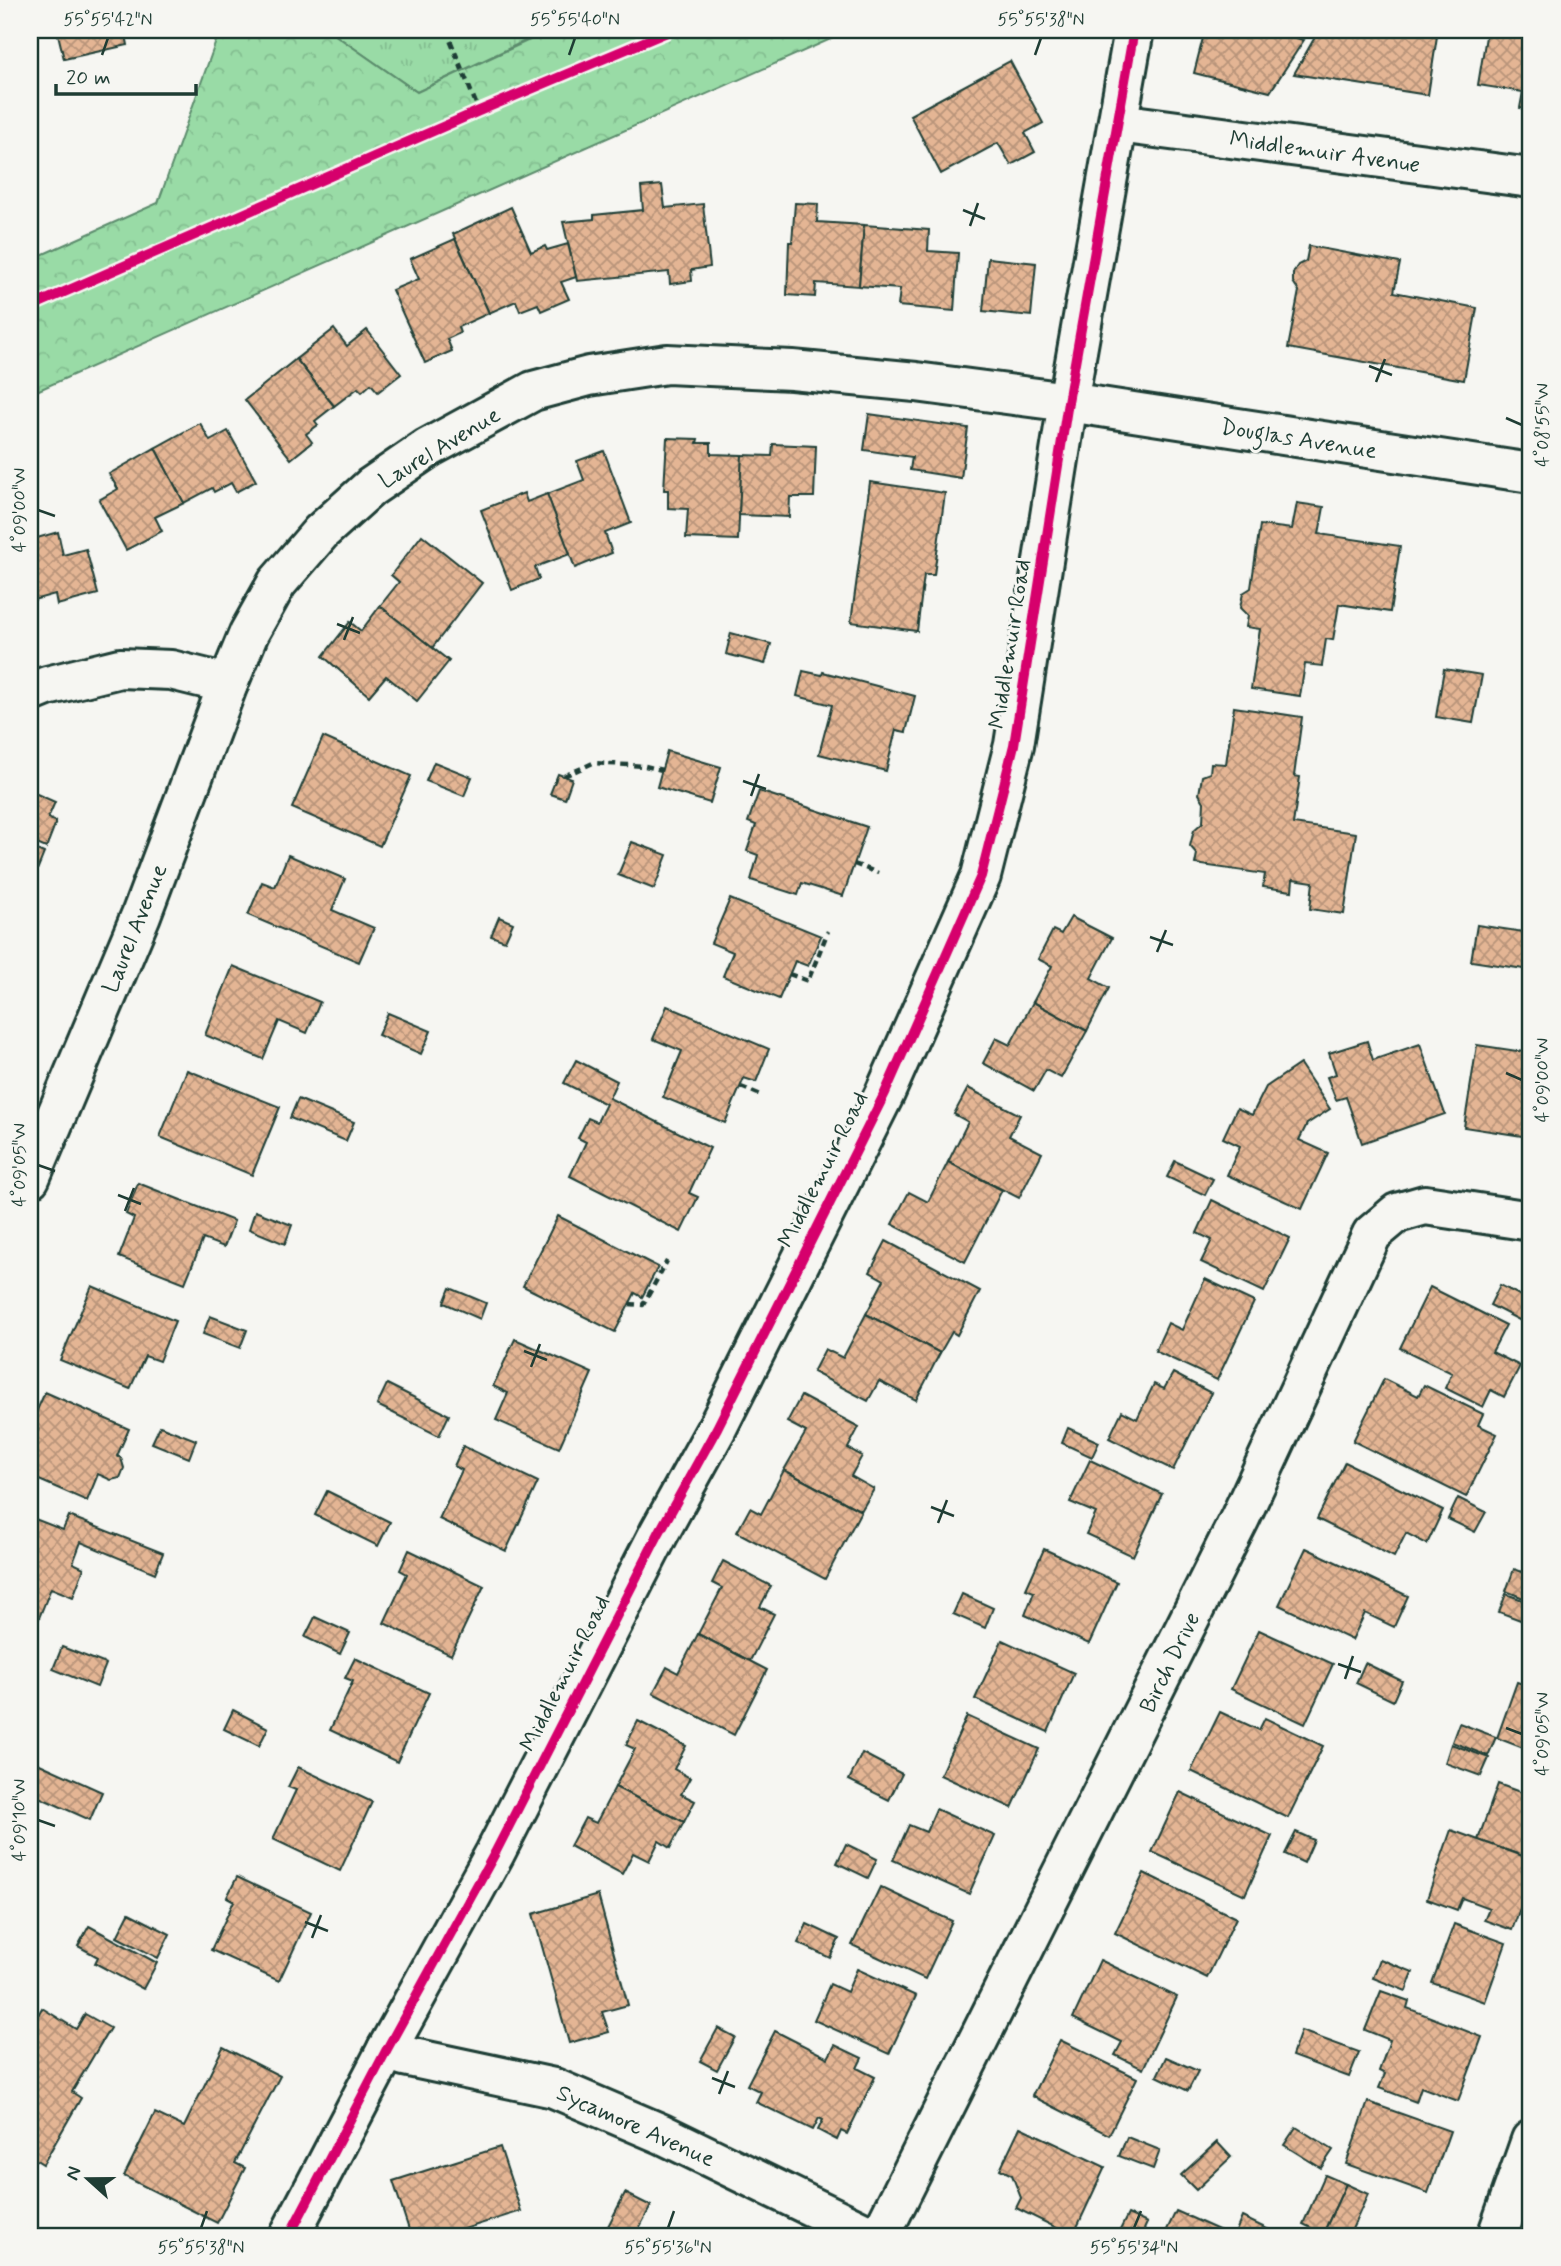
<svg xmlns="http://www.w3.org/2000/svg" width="1561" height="2266" viewBox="0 0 1561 2266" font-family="Mynerve,sans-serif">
  <defs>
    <pattern id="grass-tufts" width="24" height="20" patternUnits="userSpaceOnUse" patternTransform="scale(1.75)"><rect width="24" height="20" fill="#99dba6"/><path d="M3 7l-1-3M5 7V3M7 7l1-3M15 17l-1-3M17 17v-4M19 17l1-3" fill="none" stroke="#83bd90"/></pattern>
    <pattern id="forest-crowns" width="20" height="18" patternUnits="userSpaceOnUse" patternTransform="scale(1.75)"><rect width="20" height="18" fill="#99dba6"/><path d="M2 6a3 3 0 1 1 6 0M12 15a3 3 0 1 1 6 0" fill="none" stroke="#83bd90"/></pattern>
    <pattern id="building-cross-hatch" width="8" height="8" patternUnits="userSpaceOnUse" patternTransform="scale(1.75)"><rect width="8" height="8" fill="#e4b594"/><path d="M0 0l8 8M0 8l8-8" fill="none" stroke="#b8947a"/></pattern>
  </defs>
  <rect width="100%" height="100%" fill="#f6f6f2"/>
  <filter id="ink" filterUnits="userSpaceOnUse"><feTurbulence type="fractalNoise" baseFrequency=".0143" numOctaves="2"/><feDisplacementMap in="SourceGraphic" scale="14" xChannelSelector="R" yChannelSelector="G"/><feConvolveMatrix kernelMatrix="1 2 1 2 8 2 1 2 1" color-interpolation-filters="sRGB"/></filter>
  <g filter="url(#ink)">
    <polygon fill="url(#grass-tufts)" stroke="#5c8c6d" stroke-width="2" points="328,30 548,30 417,92"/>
    <polygon fill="url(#forest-crowns)" stroke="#5c8c6d" stroke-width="2" points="220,30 328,30 417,92 551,30 851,30 30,394 30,260 158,203"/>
    <g fill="url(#building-cross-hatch)" stroke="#1f3d34" stroke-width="2">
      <polygon points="57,30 125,30 128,45 64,59"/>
      <polygon points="1205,30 1263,30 1304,40 1270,92 1194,73"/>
      <polygon points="1319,30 1395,30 1437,36 1428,95 1294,74"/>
      <polygon points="1487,30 1528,34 1529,30 1531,30 1531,110 1520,108 1523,92 1478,85"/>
      <polygon points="1010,61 1043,123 1025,133 1035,152 1011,165 998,143 941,174 910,115"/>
      <polygon points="662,185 665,208 703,204 710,267 691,270 692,281 670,284 669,272 577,281 563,222 594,219 594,215 643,210 641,187"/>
      <polygon points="795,203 818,204 817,222 864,225 859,286 816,283 815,297 787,295 789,242 792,242"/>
      <polygon points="511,207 531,252 545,246 547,250 568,244 576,277 561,282 569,299 541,311 538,304 520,311 516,301 489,313 453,234"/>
      <polygon points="864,225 929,230 928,251 958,253 954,311 898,306 900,289 859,286"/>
      <polygon points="455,239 489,313 458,327 460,333 447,339 452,351 425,363 392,290 419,279 410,259"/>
      <polygon points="1309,246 1400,263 1394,292 1477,308 1464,380 1288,348 1299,291 1293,282 1293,273 1298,265 1306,261"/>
      <polygon points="988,258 1036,263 1031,316 983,311"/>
      <polygon points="334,329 347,346 367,330 401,374 378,392 371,384 362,392 358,388 334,406 296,359"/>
      <polygon points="296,359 334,406 315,421 318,425 306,434 312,442 291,459 245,400"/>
      <polygon points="869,414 968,428 961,478 910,470 912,457 864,450"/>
      <polygon points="200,423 210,441 228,431 256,481 236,492 231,483 214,492 212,488 184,503 155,448"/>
      <polygon points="667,438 698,439 697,443 711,443 711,454 742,455 738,540 686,538 688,509 668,508 668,490 664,490"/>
      <polygon points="773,444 816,446 814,497 790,497 789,517 739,515 742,455 772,456"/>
      <polygon points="155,448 184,503 155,517 162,531 126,550 99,500 118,489 109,474"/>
      <polygon points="604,451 631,523 605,533 612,553 575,568 547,494 584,480 577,461"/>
      <polygon points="870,482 945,493 934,575 924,575 917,631 851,622"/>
      <polygon points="524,493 527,502 547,494 570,554 535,567 539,579 512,590 481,510"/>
      <polygon points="1297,503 1324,507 1319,534 1400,546 1390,612 1339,604 1333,640 1326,639 1322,666 1305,664 1300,696 1251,689 1260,629 1246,627 1248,616 1240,608 1243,593 1251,588 1260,525 1292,529"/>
      <polygon points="58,532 63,555 86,549 98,594 57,605 55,594 30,601 30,540"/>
      <polygon points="422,535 482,583 432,648 380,606 399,582 391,575"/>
      <polygon points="380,606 449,661 417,701 386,676 369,696 323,656 350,622 361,631"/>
      <polygon points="731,633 771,644 765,664 726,654"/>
      <polygon points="1444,669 1482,675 1473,723 1436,717"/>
      <polygon points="803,671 822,675 823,672 915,696 906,732 896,730 886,771 819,754 832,705 797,696"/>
      <polygon points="1234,707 1302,717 1294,776 1300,777 1293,824 1356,833 1344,914 1310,909 1313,882 1293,879 1292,891 1263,887 1265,874 1195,864 1197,854 1190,846 1194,830 1203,822 1204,802 1199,794 1202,776 1210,773 1211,763 1226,764"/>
      <polygon points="323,737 411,776 380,846 292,808"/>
      <polygon points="667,751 721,767 710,803 657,787"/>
      <polygon points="434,762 472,777 464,796 426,781"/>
      <polygon points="558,774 572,779 565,799 550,794"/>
      <polygon points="30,791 55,802 48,818 56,822 46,848 30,841"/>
      <polygon points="759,791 867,827 843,896 802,883 798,895 751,880 758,855 747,851 756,825 748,822"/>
      <polygon points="632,842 667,855 654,889 618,875"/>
      <polygon points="30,847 44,853 30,888"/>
      <polygon points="288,855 345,879 332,910 374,928 359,962 248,915 262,882 275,887"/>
      <polygon points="730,899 821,936 808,966 795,961 779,999 723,976 733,952 711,943"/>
      <polygon points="499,917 513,923 505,941 491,936"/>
      <polygon points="1071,917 1112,938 1091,978 1109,988 1087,1031 1033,1002 1052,966 1038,959 1053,930 1061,934"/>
      <polygon points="1477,925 1531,933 1531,970 1471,961"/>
      <polygon points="233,966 320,1002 307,1033 279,1021 263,1059 205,1035"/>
      <polygon points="1033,1002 1087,1031 1061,1078 1046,1070 1034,1091 983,1063 996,1038 1010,1045"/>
      <polygon points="667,1006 769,1049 756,1082 744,1078 725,1123 663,1097 682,1051 653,1039"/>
      <polygon points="388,1013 431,1031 421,1054 378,1035"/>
      <polygon points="1367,1041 1373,1060 1420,1044 1445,1114 1362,1143 1346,1097 1336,1100 1327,1077 1336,1074 1329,1053"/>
      <polygon points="1477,1045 1531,1053 1529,1137 1464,1127"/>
      <polygon points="576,1060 617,1081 609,1098 710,1148 689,1193 698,1197 681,1232 570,1176 586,1142 578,1138 588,1118 597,1122 606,1104 564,1083"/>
      <polygon points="1300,1064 1330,1109 1307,1124 1299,1140 1328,1153 1302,1209 1227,1175 1240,1146 1223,1138 1237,1108 1252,1115 1266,1087"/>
      <polygon points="187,1070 280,1107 252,1175 160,1137"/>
      <polygon points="968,1088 1020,1115 1009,1136 1042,1153 1019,1198 948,1162 968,1122 954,1114"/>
      <polygon points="298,1099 354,1122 346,1141 290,1118"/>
      <polygon points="1175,1161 1213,1179 1205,1195 1167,1177"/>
      <polygon points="948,1162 1002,1190 965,1262 892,1224 909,1192 928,1202"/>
      <polygon points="138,1183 234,1221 224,1247 203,1239 185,1283 119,1257 134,1218 126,1214"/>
      <polygon points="1212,1200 1290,1238 1264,1292 1201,1262 1212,1240 1197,1233"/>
      <polygon points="255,1211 292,1225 285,1244 249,1229"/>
      <polygon points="558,1216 658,1267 642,1297 635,1293 615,1332 523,1286"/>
      <polygon points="886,1241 980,1291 957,1335 952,1332 940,1353 866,1314 884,1280 870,1272"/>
      <polygon points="1205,1279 1254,1302 1217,1380 1155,1351 1168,1323 1182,1330"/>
      <polygon points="1500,1285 1531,1301 1531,1326 1490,1305"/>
      <polygon points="92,1286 175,1321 159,1361 145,1356 130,1389 60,1360"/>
      <polygon points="1430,1287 1506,1325 1492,1352 1520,1366 1504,1397 1491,1390 1483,1407 1445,1388 1452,1373 1400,1348"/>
      <polygon points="450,1288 486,1303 480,1319 444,1303"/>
      <polygon points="866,1314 940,1353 916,1400 879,1381 868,1401 813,1372 825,1349 843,1358"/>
      <polygon points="210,1316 247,1330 240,1348 203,1334"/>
      <polygon points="515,1339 592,1373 559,1448 496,1420 508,1393 493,1386"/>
      <polygon points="1173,1373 1211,1393 1173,1470 1109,1438 1122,1411 1137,1419 1154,1384 1164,1389"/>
      <polygon points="1384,1379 1418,1396 1424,1385 1483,1414 1478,1425 1497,1434 1466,1497 1353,1441"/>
      <polygon points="387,1384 449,1415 439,1436 377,1405"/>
      <polygon points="45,1392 129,1429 117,1456 121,1458 124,1468 120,1478 111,1480 98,1474 87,1501 30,1476 30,1449 38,1429 30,1426"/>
      <polygon points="801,1396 859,1427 848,1448 862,1456 851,1476 874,1489 861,1511 784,1470 806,1432 787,1422"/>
      <polygon points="160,1426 196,1440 189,1458 152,1443"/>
      <polygon points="1068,1428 1099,1442 1092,1457 1062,1443"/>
      <polygon points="463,1446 538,1482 506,1551 439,1519 462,1470 454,1466"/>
      <polygon points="1090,1460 1162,1494 1133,1556 1086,1534 1096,1513 1070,1502"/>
      <polygon points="1345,1462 1443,1510 1427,1544 1406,1533 1394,1557 1317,1519"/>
      <polygon points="784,1470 861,1511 825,1579 737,1532 750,1508 761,1514"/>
      <polygon points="327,1491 390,1522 378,1546 315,1515"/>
      <polygon points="1458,1498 1486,1512 1475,1532 1448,1519"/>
      <polygon points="69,1516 163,1553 155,1573 81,1542 73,1563 84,1568 73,1597 51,1588 37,1623 30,1620 30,1517 63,1530"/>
      <polygon points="1306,1548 1408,1596 1394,1627 1365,1613 1352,1640 1279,1605"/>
      <polygon points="1044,1549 1117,1582 1089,1644 1025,1615 1034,1592 1026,1589"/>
      <polygon points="409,1550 484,1586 451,1655 384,1623 407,1574 400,1570"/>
      <polygon points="723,1561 771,1586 760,1607 774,1614 750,1661 698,1634 722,1588 712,1583"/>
      <polygon points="1514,1569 1531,1575 1531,1601 1506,1591"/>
      <polygon points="962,1594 993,1608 985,1628 953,1614"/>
      <polygon points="1506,1594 1531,1603 1531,1624 1499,1612"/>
      <polygon points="315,1617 350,1633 340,1654 305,1637"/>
      <polygon points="1259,1630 1333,1664 1305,1724 1231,1689"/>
      <polygon points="698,1634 767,1670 734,1735 653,1693 667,1667 678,1673"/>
      <polygon points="1002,1640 1074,1673 1048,1732 975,1699"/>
      <polygon points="62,1647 106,1664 97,1687 53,1669"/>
      <polygon points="355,1658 429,1693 397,1762 330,1730 353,1681 345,1678"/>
      <polygon points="1365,1663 1402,1681 1393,1701 1356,1683"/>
      <polygon points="1517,1682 1531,1687 1531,1751 1497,1738"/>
      <polygon points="233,1710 268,1728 259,1746 224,1729"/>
      <polygon points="1220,1712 1259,1730 1265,1718 1323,1746 1288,1818 1191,1771"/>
      <polygon points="967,1716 1039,1749 1012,1808 940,1775"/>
      <polygon points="638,1721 686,1746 674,1769 690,1778 681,1794 695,1801 684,1822 615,1787 635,1749 626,1745"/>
      <polygon points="1459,1723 1496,1737 1488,1756 1452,1742"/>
      <polygon points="1451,1744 1489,1758 1481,1776 1445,1763"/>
      <polygon points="862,1753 902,1774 889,1800 849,1780"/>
      <polygon points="33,1761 102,1792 90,1820 30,1793 30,1767"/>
      <polygon points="298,1767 372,1802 340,1871 273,1839 296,1790 288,1787"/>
      <polygon points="1498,1784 1531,1796 1531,1859 1478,1840"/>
      <polygon points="615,1787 684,1822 670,1848 659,1841 649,1861 633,1853 622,1874 570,1846 585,1818 596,1823"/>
      <polygon points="1180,1792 1272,1836 1245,1895 1152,1852"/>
      <polygon points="936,1809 995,1836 969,1894 893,1860 909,1825 926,1832"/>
      <polygon points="1451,1830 1531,1859 1531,1868 1524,1889 1527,1890 1512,1930 1484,1920 1489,1908 1462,1898 1457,1910 1427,1899"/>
      <polygon points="1296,1832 1314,1840 1304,1863 1285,1854"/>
      <polygon points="846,1844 877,1859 868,1878 837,1863"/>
      <polygon points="1144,1873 1236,1918 1207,1978 1115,1933"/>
      <polygon points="237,1877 311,1912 279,1981 211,1950 234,1901 227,1897"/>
      <polygon points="880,1887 952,1921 925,1979 852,1945"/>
      <polygon points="598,1895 628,2005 602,2012 609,2032 569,2043 533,1914"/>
      <polygon points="129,1913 170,1934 158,1958 117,1937"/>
      <polygon points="807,1924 839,1939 830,1958 798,1943"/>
      <polygon points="1454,1924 1506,1943 1485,2002 1432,1983"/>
      <polygon points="89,1926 157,1963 143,1989 95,1963 98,1957 78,1946"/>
      <polygon points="1380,1959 1413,1972 1406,1991 1373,1978"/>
      <polygon points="1100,1960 1177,1997 1143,2069 1115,2055 1122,2042 1073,2018"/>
      <polygon points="857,1969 916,1996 889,2054 814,2020 830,1984 847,1992"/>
      <polygon points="1381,1991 1409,2001 1407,2008 1482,2037 1458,2101 1421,2087 1416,2102 1379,2088 1385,2074 1379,2071 1390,2040 1365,2030"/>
      <polygon points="42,2008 76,2029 85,2014 110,2028 72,2092 81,2098 43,2164 30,2156 30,2029"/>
      <polygon points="718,2028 735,2037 717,2070 700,2061"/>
      <polygon points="775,2031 828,2058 835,2045 862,2058 857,2068 875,2077 847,2134 841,2131 837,2140 818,2130 823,2120 819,2118 813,2130 756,2102 761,2092 747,2085"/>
      <polygon points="1301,2031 1359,2052 1349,2077 1292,2056"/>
      <polygon points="1060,2040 1137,2078 1109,2135 1032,2096"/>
      <polygon points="223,2047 280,2076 235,2163 245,2168 217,2223 124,2176 155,2113 184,2127"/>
      <polygon points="1166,2057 1198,2071 1188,2091 1157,2076"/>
      <polygon points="1368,2102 1450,2131 1428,2193 1346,2164"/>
      <polygon points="1020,2127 1105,2167 1073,2236 1016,2208 1021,2198 1012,2175 1000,2169"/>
      <polygon points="1296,2127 1333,2150 1321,2168 1284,2145"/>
      <polygon points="1127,2137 1160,2150 1153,2169 1119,2156"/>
      <polygon points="1217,2142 1231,2157 1196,2190 1181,2175"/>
      <polygon points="500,2147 521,2211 442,2236 411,2236 393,2181"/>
      <polygon points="1325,2175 1346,2184 1323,2234 1303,2224"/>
      <polygon points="1346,2184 1368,2194 1349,2236 1329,2236 1323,2234"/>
      <polygon points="625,2193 651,2206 635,2236 617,2236 606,2230"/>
      <polygon points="1176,2211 1232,2236 1164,2236"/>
      <polygon points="1128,2214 1147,2223 1141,2236 1117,2236"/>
      <polygon points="1242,2217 1282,2236 1234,2236"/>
    </g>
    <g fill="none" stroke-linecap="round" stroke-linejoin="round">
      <defs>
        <g id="street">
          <polyline points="1118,123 1531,178"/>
          <polyline points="30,693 47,686 120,668 171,670 228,684"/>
          <polyline points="30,1178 141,915 228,684 249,633 277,583 321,532 371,487 428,448 533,391 589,376 667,364 792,370 916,382 1068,402 1531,473"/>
          <polyline points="387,2049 404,2056 554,2088 662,2134 872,2236"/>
          <polyline points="289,2236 387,2049 495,1853 659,1533 717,1428 885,1093 981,876 1014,745 1068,402 1134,30"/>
          <polyline points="880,2236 1240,1518 1372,1234 1397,1213 1425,1205 1531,1221"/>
          <polyline points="1497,2236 1531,2140"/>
        </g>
      </defs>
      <use href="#street" stroke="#1f3d34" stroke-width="44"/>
      <g stroke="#1f3d34" stroke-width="4.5" stroke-dasharray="7 5" stroke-linecap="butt">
        <polyline points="446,30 479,111"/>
        <polyline points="564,776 593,763 645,766 662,770"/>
        <polyline points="854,864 878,873"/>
        <polyline points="789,974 808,981 828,931"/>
        <polyline points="741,1087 761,1095"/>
        <polyline points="629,1304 643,1305 667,1261"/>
      </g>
      <use href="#street" stroke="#f6f6f2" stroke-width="38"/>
      <defs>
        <g id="cycleway">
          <polyline points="30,307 479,111 672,30"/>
          <polyline points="289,2236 387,2049 495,1853 659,1533 717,1428 885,1093 981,876 1014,745 1068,402 1134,30"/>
        </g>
      </defs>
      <use href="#cycleway" stroke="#f6f6f2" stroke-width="15"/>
      <use href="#cycleway" stroke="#d6006c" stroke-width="10"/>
    </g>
  </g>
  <path fill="none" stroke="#1f3d34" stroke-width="2.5" d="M102 55 108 38M569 55 575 38M1035 55 1041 38M963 210 985 219M970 226 978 203M1369 366 1392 375M1376 382 1385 359M1506 418 1522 425M38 510 55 516M337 624 360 633M344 640 353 617M743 781 766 789M751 796 759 774M1150 937 1173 945M1157 952 1166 930M1506 1073 1522 1080M38 1165 55 1171M118 1195 141 1204M125 1211 134 1188M524 1351 547 1360M531 1367 540 1344M931 1507 954 1516M938 1523 947 1500M1338 1664 1361 1672M1345 1679 1353 1656M1506 1728 1522 1734M38 1820 55 1826M305 1922 328 1931M312 1938 321 1915M712 2078 735 2087M719 2094 728 2071M201 2228 207 2211M668 2228 674 2211M1134 2228 1141 2211"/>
  <g text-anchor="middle" stroke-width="6" stroke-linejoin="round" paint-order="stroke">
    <g font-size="23" fill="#1f3d34" stroke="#f6f6f2">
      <text transform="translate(1325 151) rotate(8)" y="8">Middlemuir Avenue</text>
      <text transform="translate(1299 438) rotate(9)" y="8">Douglas Avenue</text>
      <text transform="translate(439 447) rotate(-31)" y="8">Laurel Avenue</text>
      <text transform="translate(1009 644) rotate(-81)" y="8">Middlemuir Road</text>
      <text transform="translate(134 928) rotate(-68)" y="8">Laurel Avenue</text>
      <text transform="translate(822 1169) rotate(-63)" y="8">Middlemuir Road</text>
      <text transform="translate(1169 1662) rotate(-64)" y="8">Birch Drive</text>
      <text transform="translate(564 1673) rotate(-63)" y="8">Middlemuir Road</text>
      <text transform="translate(636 2125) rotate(24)" y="8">Sycamore Avenue</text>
    </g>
  </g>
  <rect width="1561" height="2266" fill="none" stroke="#f6f6f2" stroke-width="77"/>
  <g transform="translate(88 2179) rotate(291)" stroke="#f6f6f2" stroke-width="5" paint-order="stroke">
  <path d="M0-5L12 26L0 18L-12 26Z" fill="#1f3d34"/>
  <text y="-10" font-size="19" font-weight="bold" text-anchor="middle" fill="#1f3d34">N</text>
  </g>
  <path d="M56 84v10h140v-10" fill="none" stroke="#1f3d34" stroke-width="3.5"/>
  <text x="66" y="84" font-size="21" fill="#1f3d34" stroke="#f6f6f2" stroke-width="5" paint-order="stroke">20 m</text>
  <rect x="38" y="38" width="1484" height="2190" fill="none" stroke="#1f3d34" stroke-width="2.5"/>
  <g font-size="18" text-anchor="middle" fill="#1f3d34">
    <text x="108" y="25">55°55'42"N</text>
    <text x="575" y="25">55°55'40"N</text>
    <text x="1041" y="25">55°55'38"N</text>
    <text transform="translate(1542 425) rotate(-90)" y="6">4°08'55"W</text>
    <text transform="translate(19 510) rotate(-90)" y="6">4°09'00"W</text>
    <text transform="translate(1542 1080) rotate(-90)" y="6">4°09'00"W</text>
    <text transform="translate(19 1165) rotate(-90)" y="6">4°09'05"W</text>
    <text transform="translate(1542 1734) rotate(-90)" y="6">4°09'05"W</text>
    <text transform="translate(19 1820) rotate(-90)" y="6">4°09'10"W</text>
    <text x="201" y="2253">55°55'38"N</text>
    <text x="668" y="2253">55°55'36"N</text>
    <text x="1134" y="2253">55°55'34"N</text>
  </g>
</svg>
